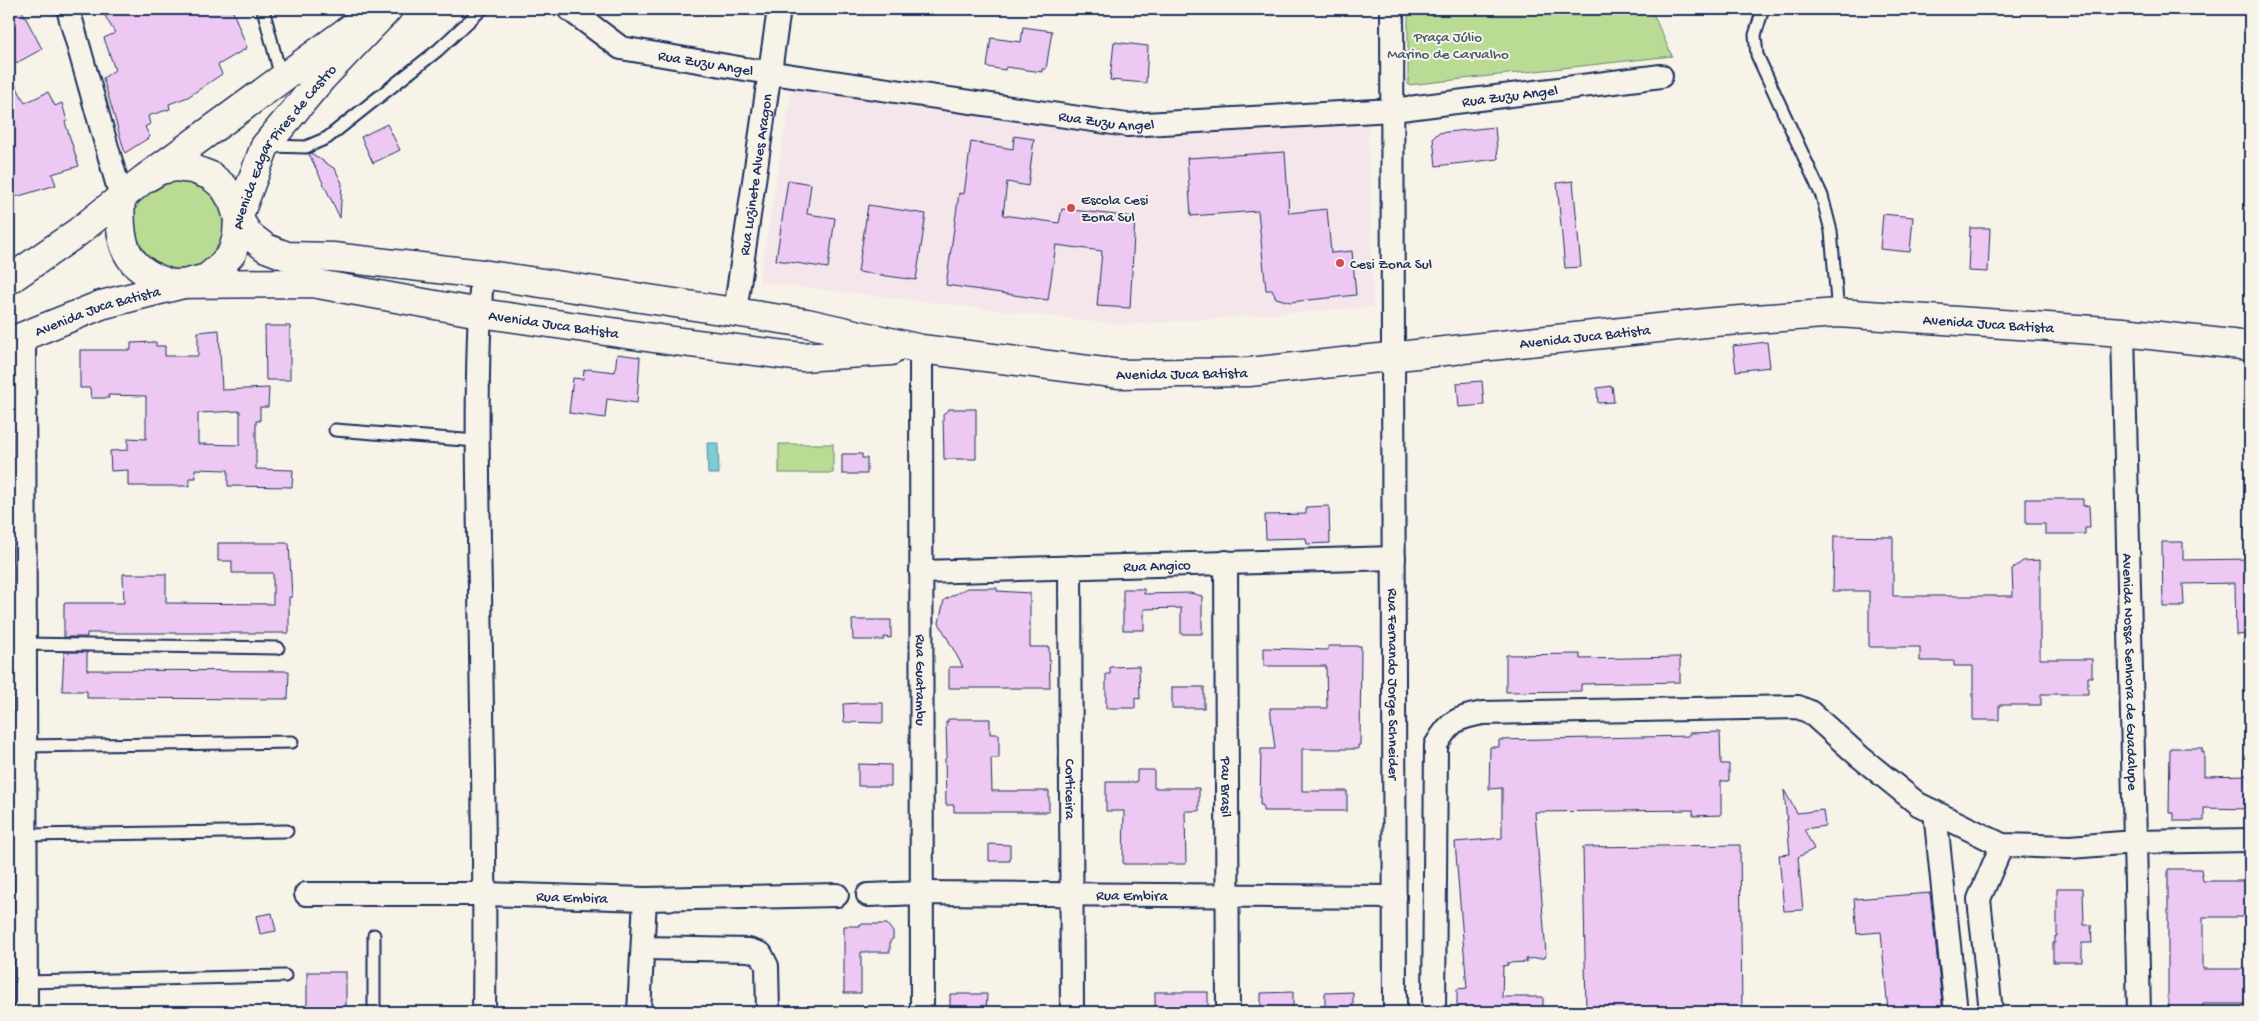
<svg xmlns="http://www.w3.org/2000/svg" width="2259" height="1021" viewBox="0 0 2259 1021" font-family="'Gochi Hand',sans-serif">
  <rect width="100%" height="100%" fill="#f7f3e8"/>
  <filter id="ink" filterUnits="userSpaceOnUse"><feTurbulence type="fractalNoise" baseFrequency=".02" numOctaves="2"/><feDisplacementMap in="SourceGraphic" scale="10" xChannelSelector="R" yChannelSelector="G"/><feConvolveMatrix kernelMatrix="1 2 1 2 8 2 1 2 1" color-interpolation-filters="sRGB"/></filter>
  <g filter="url(#ink)">
    <polygon fill="#f4e6eb" points="793,84 1126,135 1368,122 1373,307 1123,325 759,282"/>
    <g fill="#b9db94" stroke="#6a8579">
      <polygon points="1408,9 1651,9 1672,56 1408,85"/>
      <circle cx="178" cy="225" r="45"/>
      <rect x="779" y="444" width="54" height="29"/>
    </g>
    <polygon fill="#7bccd2" stroke="#558da4" points="707,443 718,443 719,474 708,474"/>
    <g fill="#edc8f3" stroke="#1b2f5e" fill-rule="evenodd">
      <polygon points="9,9 21,9 42,49 9,67"/>
      <polygon points="101,9 232,9 247,48 218,65 222,74 188,97 169,104 170,109 148,116 150,124 145,127 150,137 125,153 103,78 115,70 104,38 115,33"/>
      <polygon points="1023,27 1052,31 1046,69 1042,69 1042,72 1006,67 1005,70 987,67 991,38 1021,42"/>
      <polygon points="1114,42 1148,46 1146,83 1110,80"/>
      <polygon points="9,72 25,103 48,92 55,106 62,103 67,121 65,122 79,166 52,174 56,185 9,199"/>
      <polygon points="387,124 400,150 373,163 361,137"/>
      <polygon points="1495,127 1498,159 1436,166 1433,138 1438,133"/>
      <polygon points="1014,136 1034,139 1028,186 1007,182 1003,215 1059,223 1062,209 1135,217 1130,308 1097,306 1102,251 1056,245 1048,300 946,285 959,193 964,194 971,142 1013,149"/>
      <polygon points="1285,152 1289,213 1327,209 1331,253 1352,251 1356,295 1290,302 1276,298 1272,290 1266,290 1258,211 1191,216 1187,158"/>
      <polygon points="311,153 335,169 342,183 340,218 309,154"/>
      <polygon points="788,180 811,184 807,214 835,218 828,268 776,260"/>
      <polygon points="1573,181 1581,267 1565,268 1557,183"/>
      <polygon points="868,205 926,214 916,280 858,272"/>
      <polygon points="1883,214 1913,217 1910,252 1880,249"/>
      <polygon points="1970,228 1990,228 1988,272 1968,271"/>
      <polygon points="265,326 290,326 290,380 266,380"/>
      <path d="M219 330 222 390 269 388 268 407H260V421H256V469L293 470 292 487 228 486V470L195 469 196 478H189L190 486H128V470L111 471 110 451 128 450V438L146 439V396L108 395 109 398H91L90 388H80V350H131V343L156 342V346H165V356H198V332ZM240 411V445L198 444V413Z"/>
      <polygon points="1767,342 1770,367 1736,371 1733,346"/>
      <polygon points="617,354 640,357 637,403 607,399 605,418 569,413 573,378 583,379 584,370 589,369 615,372"/>
      <polygon points="1482,381 1484,405 1459,407 1457,383"/>
      <polygon points="1612,386 1614,402 1598,403 1597,388"/>
      <polygon points="949,409 976,409 976,459 944,459 943,415"/>
      <polygon points="842,454 862,454 862,458 867,458 867,474 842,474"/>
      <polygon points="2026,499 2083,499 2083,506 2089,505 2090,528 2085,528 2085,534 2045,534 2045,524 2026,524"/>
      <polygon points="1329,506 1330,543 1307,544 1306,538 1266,539 1265,515 1306,514 1306,507"/>
      <polygon points="1834,536 1893,537 1893,596 2013,596 2012,569 2023,561 2040,560 2040,659 2092,659 2092,677 2088,677 2088,694 2041,694 2041,705 1999,705 1999,720 1973,720 1973,666 1954,666 1954,661 1920,661 1920,647 1869,647 1869,591 1833,591"/>
      <polygon points="2162,542 2183,542 2183,560 2250,559 2250,634 2236,635 2235,583 2183,584 2184,605 2181,605 2181,607 2163,607"/>
      <polygon points="218,543 289,543 292,597 289,597 289,633 87,633 87,637 64,637 64,603 124,603 123,574 166,574 166,603 273,604 273,573 232,573 232,561 218,561"/>
      <polygon points="967,588 997,588 997,591 1030,593 1030,647 1049,647 1050,688 949,688 949,667 963,667 939,623 944,600"/>
      <polygon points="1123,589 1144,589 1144,594 1190,593 1202,596 1202,634 1181,634 1181,608 1144,609 1144,630 1123,630"/>
      <polygon points="852,620 891,620 891,638 884,637 884,640 853,640"/>
      <polygon points="1328,646 1361,646 1360,745 1358,745 1358,749 1302,749 1302,791 1347,791 1347,811 1263,811 1263,805 1260,805 1261,749 1275,749 1270,708 1327,708 1326,666 1264,666 1264,648 1328,650"/>
      <polygon points="64,652 87,652 87,670 289,671 288,699 87,698 87,691 62,691"/>
      <polygon points="1580,654 1580,659 1680,657 1680,682 1581,684 1581,691 1506,692 1506,655"/>
      <polygon points="1139,666 1140,699 1135,698 1135,708 1106,708 1106,674 1110,674 1110,667"/>
      <rect x="1172" y="687" width="32" height="21"/>
      <polygon points="859,703 883,703 883,723 844,722 843,704"/>
      <polygon points="948,719 990,719 990,734 999,734 999,758 991,758 992,791 1049,791 1049,812 954,812 954,805 946,805 945,759 947,756 946,722 948,722"/>
      <polygon points="1720,732 1721,764 1729,764 1729,781 1721,781 1721,815 1693,816 1693,810 1535,812 1546,954 1545,958 1526,959 1527,962 1507,963 1508,965 1503,966 1502,997 1543,997 1543,1012 1457,1012 1457,989 1467,988 1455,842 1502,838 1502,788 1489,789 1490,747 1499,747 1499,740 1689,736 1689,733"/>
      <polygon points="2170,748 2202,748 2202,752 2204,752 2204,776 2250,775 2250,809 2204,808 2204,821 2174,821 2174,813 2169,813"/>
      <polygon points="858,764 891,765 891,786 858,786"/>
      <polygon points="1137,770 1154,770 1154,788 1199,788 1199,811 1185,811 1186,864 1123,864 1124,811 1106,811 1106,782 1137,782"/>
      <polygon points="1784,790 1797,813 1823,810 1825,826 1804,829 1814,849 1798,857 1803,910 1784,911 1779,855 1790,854"/>
      <polygon points="989,844 1010,845 1010,861 989,861"/>
      <polygon points="1740,845 1742,1012 1586,1012 1583,847"/>
      <polygon points="2168,869 2201,869 2203,881 2250,881 2250,917 2203,917 2203,969 2250,969 2250,1004 2203,1004 2203,1012 2173,1012 2173,1009 2168,1009"/>
      <polygon points="2057,888 2083,888 2084,925 2091,925 2092,943 2082,943 2082,962 2053,962 2053,943 2055,943 2055,936 2057,936"/>
      <polygon points="1930,893 1943,1012 1888,1012 1881,932 1857,934 1854,899"/>
      <polygon points="272,913 276,931 260,934 256,916"/>
      <polygon points="860,924 887,924 893,932 893,939 890,941 890,952 861,952 861,993 844,993 844,926 860,926"/>
      <rect x="307" y="972" width="39" height="40"/>
      <rect x="1155" y="992" width="53" height="20"/>
      <polygon points="1293,992 1293,1012 1261,1012 1261,993"/>
      <polygon points="1353,992 1353,1012 1325,1012 1325,993"/>
      <polygon points="950,994 987,994 986,1012 952,1012 950,1010"/>
    </g>
    <g fill="none" stroke-linecap="round" stroke-linejoin="round">
      <defs>
        <g id="service">
          <polyline points="263,9 281,77"/>
          <polyline points="1763,9 1755,35 1757,55 1822,196 1831,231 1838,313"/>
          <polyline points="269,146 306,147 327,138 438,50 482,9"/>
          <polyline points="335,430 477,441"/>
          <polyline points="25,644 278,648"/>
          <polyline points="25,746 292,742"/>
          <polyline points="26,835 287,831"/>
          <polyline points="26,982 285,976"/>
          <polyline points="374,1012 374,935"/>
        </g>
        <g id="minor">
          <polyline points="68,9 121,197"/>
          <path id="s1" d="M569 9 621 48 745 69 1127 125 1393 110 1661 76"/>
          <path id="s2" d="M1392 9 1395 1012"/>
          <path d="M482 274C475 379 478 485 480 590 482 731 486 871 484 1012"/>
          <path id="s3" d="M735 312 779 9"/>
          <path id="s4" d="M2123 332 2139 1012"/>
          <polyline points="24,335 26,1012"/>
          <path id="s5" d="M921 349 922 1012"/>
          <path id="s6" d="M1226 562 1228 1012"/>
          <path id="s7" d="M1070 567 1072 1012"/>
          <path id="s8" d="M921 572 1394 558"/>
          <polyline points="1935,812 1956,1012"/>
          <path id="s9" d="M306 894H485L645 899 837 895"/>
          <path id="s10" d="M868 895 921 893 1395 897"/>
          <polyline points="643,948 749,950 761,954 767,966 768,1012"/>
          <polyline points="639,1012 645,899"/>
          <path d="M1434 1012 1436 745C1450 721 1456 718 1483 713L1798 707 1810 712 1859 756 1918 804 2002 845 2070 847 2135 842 2250 840"/>
          <polyline points="1991,1012 1979,899 2002,845"/>
        </g>
        <g id="secondary">
          <path id="s11" d="M148 177 160 170 176 167 193 169 211 176 224 187 233 202 238 218 249 235 266 248 287 256 333 257 482 274 807 323 921 349 1120 374 1249 372 1714 322 1838 313 2123 332 2250 346"/>
          <path id="s12" d="M121 197C118 243 124 270 172 284L312 283 480 313 674 341 802 357 891 351"/>
        </g>
        <g id="primary">
          <polyline points="9,280 78,232 144,179 358,23"/>
          <path id="s13" d="M9 342 101 305 207 278 220 267 232 253 237 236 238 218 265 146 322 78 388 9"/>
        </g>
      </defs>
      <use href="#service" stroke="#1b2f5e" stroke-width="15"/>
      <use href="#minor" stroke="#1b2f5e" stroke-width="26"/>
      <use href="#secondary" stroke="#1b2f5e" stroke-width="31"/>
      <use href="#primary" stroke="#1b2f5e" stroke-width="31"/>
      <use href="#service" stroke="#f7f3e8" stroke-width="11"/>
      <use href="#minor" stroke="#f7f3e8" stroke-width="22"/>
      <use href="#secondary" stroke="#f7f3e8" stroke-width="28"/>
      <use href="#primary" stroke="#f7f3e8" stroke-width="28"/>
    </g>
  </g>
  <g fill="#d1495b" stroke="#f7f3e8" stroke-width="2">
    <circle cx="1071" cy="208" r="5"/>
    <circle cx="1340" cy="263" r="5"/>
  </g>
  <g text-anchor="middle" stroke-width="4" stroke-linejoin="round" paint-order="stroke">
    <g font-size="15" fill="#425a6c" stroke="#f7f3e8">
      <text x="1448" y="41">Praça Júlio<tspan x="1448" dy="17">Marino de Carvalho</tspan></text>
    </g>
    <g font-size="15" fill="#1b2f5e" stroke="#f7f3e8">
      <text dy="5" stroke="none"><textPath href="#s1" startOffset="151">Rua Zuzu Angel</textPath></text>
      <text dy="5" stroke="none"><textPath href="#s1" startOffset="961">Rua Zuzu Angel</textPath></text>
      <text dy="5" stroke="none"><textPath href="#s1" startOffset="556">Rua Zuzu Angel</textPath></text>
      <text dy="5" stroke="none"><textPath href="#s13" startOffset="365">Avenida Edgar Pires de Castro</textPath></text>
      <text dy="5" stroke="none"><textPath href="#s3" startOffset="139">Rua Luzinete Alves Aragon</textPath></text>
      <text dy="5" stroke="none"><textPath href="#s13" startOffset="94">Avenida Juca Batista</textPath></text>
      <text dy="5" stroke="none"><textPath href="#s11" startOffset="1896">Avenida Juca Batista</textPath></text>
      <text dy="5" stroke="none"><textPath href="#s12" startOffset="498">Avenida Juca Batista</textPath></text>
      <text dy="5" stroke="none"><textPath href="#s11" startOffset="1491">Avenida Juca Batista</textPath></text>
      <text dy="5" stroke="none"><textPath href="#s11" startOffset="1086">Avenida Juca Batista</textPath></text>
      <text dy="5" stroke="none"><textPath href="#s8" startOffset="236">Rua Angico</textPath></text>
      <text dy="5" stroke="none"><textPath href="#s4" startOffset="340">Avenida Nossa Senhora de Guadalupe</textPath></text>
      <text dy="5" stroke="none"><textPath href="#s5" startOffset="331">Rua Guatambu</textPath></text>
      <text dy="5" stroke="none"><textPath href="#s2" startOffset="675">Rua Fernando Jorge Schneider</textPath></text>
      <text dy="5" stroke="none"><textPath href="#s6" startOffset="225">Pau Brasil</textPath></text>
      <text dy="5" stroke="none"><textPath href="#s7" startOffset="222">Corticeira</textPath></text>
      <text dy="5" stroke="none"><textPath href="#s10" startOffset="264">Rua Embira</textPath></text>
      <text dy="5" stroke="none"><textPath href="#s9" startOffset="266">Rua Embira</textPath></text>
    </g>
    <g font-size="15" fill="#1b2f5e" stroke="#f7f3e8" text-anchor="start">
      <text x="1081" y="204">Escola Cesi<tspan x="1081" dy="17">Zona Sul</tspan></text>
      <text x="1350" y="268">Cesi Zona Sul</text>
    </g>
  </g>
  <rect width="2259" height="1021" fill="none" stroke="#f7f3e8" stroke-width="30"/>
  <rect x="15" y="15" width="2229" height="991" fill="none" stroke="#1b2f5e" stroke-width="2" filter="url(#ink)"/>
</svg>
